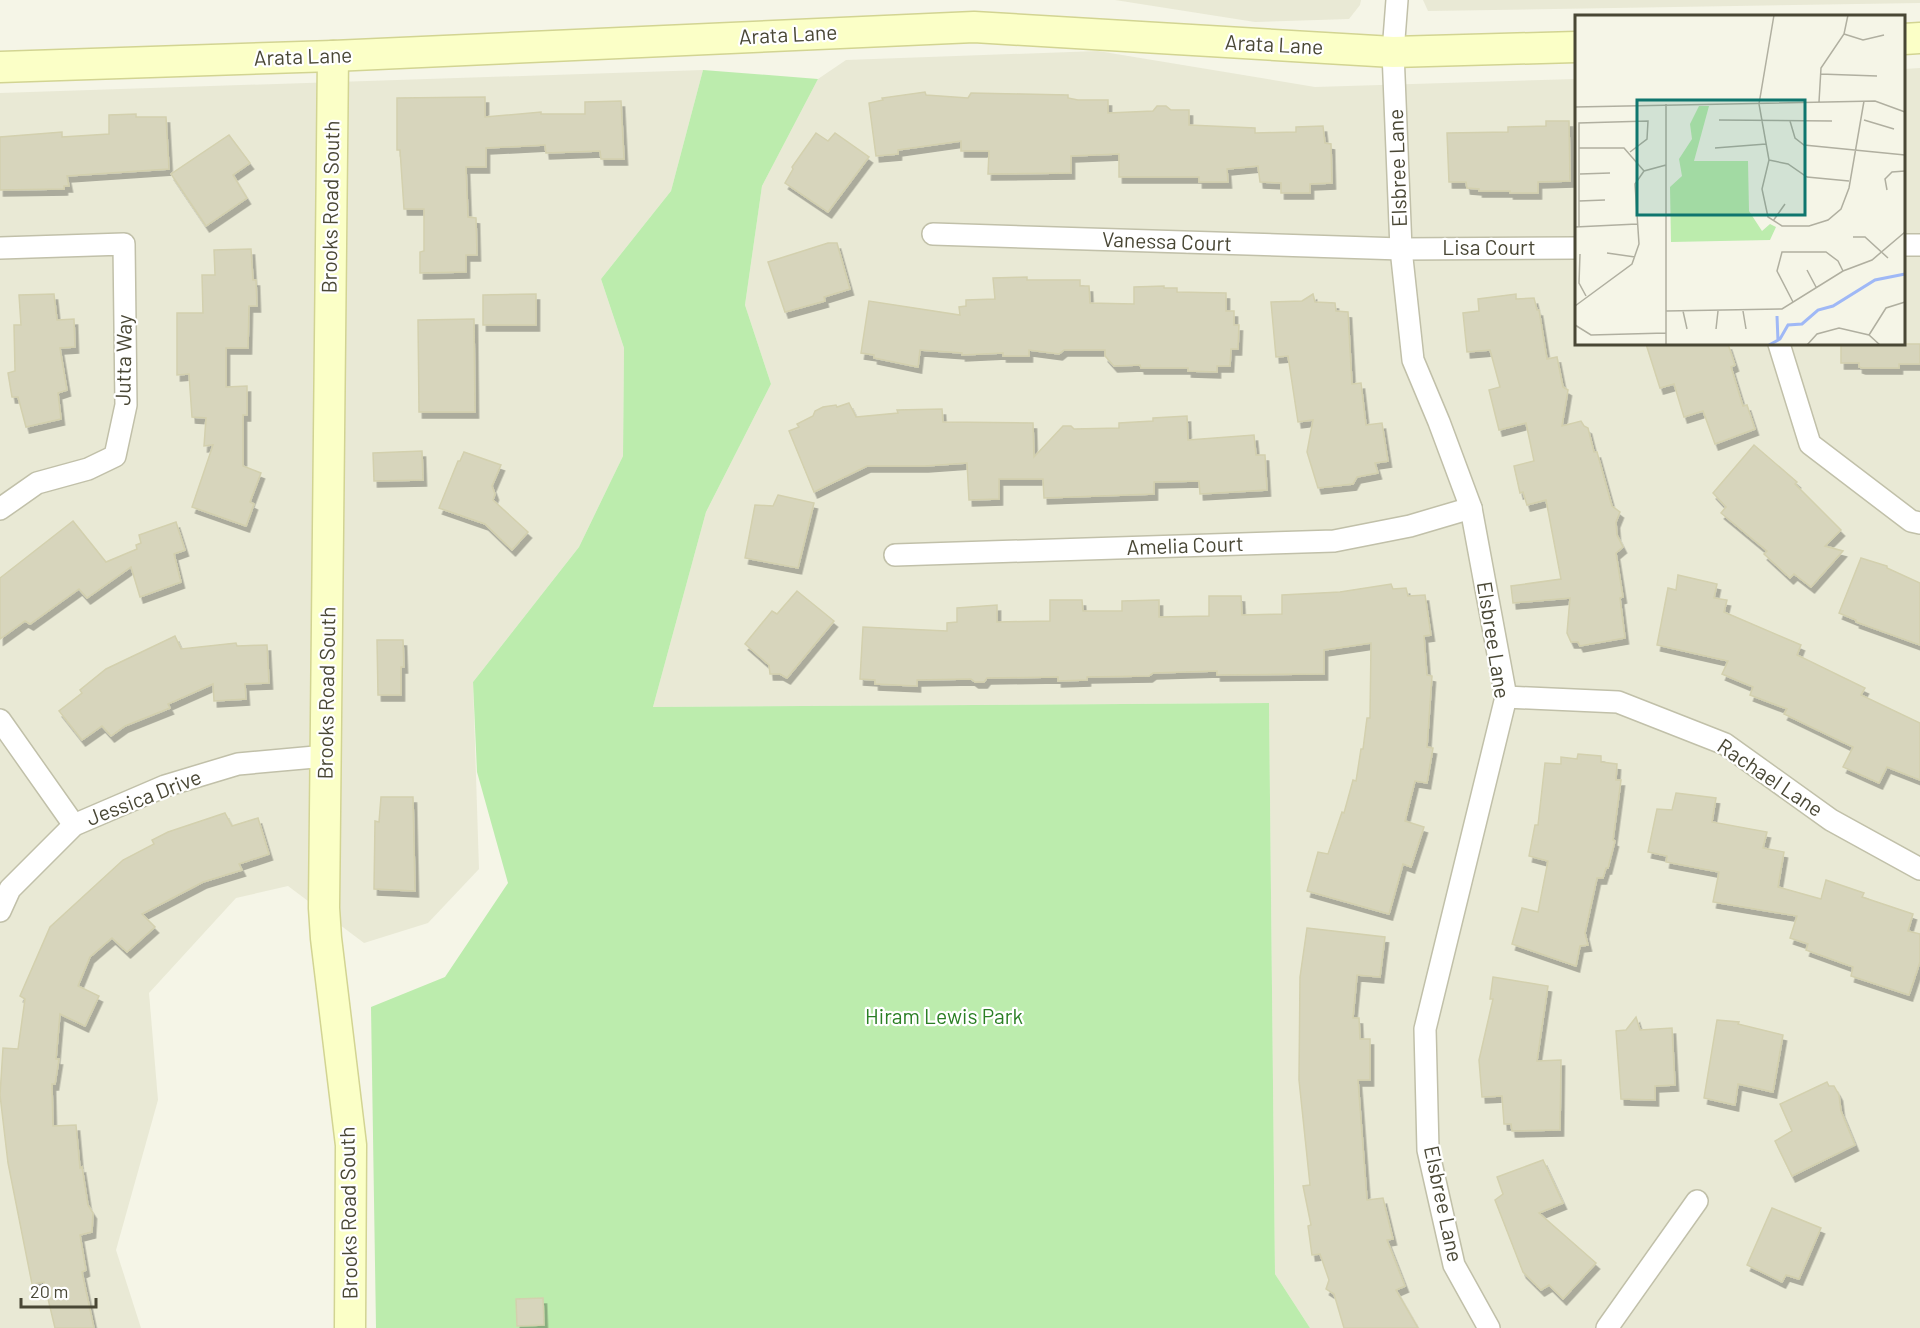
<svg xmlns="http://www.w3.org/2000/svg" width="1920" height="1328" viewBox="0 0 1920 1328" font-family="Barlow,sans-serif">
  <defs>
    <filter id="shadow"><feDropShadow dx="3.5" dy="6" stdDeviation="0" flood-color="#0004"/></filter>
  </defs>
  <rect width="100%" height="100%" fill="#f5f5e7"/>
  <g fill="#e9e9d5">
    <polygon points="1115,0 1361,0 1360,5 1349,19 1255,22"/>
    <polygon points="1423,0 1920,0 1920,3 1428,11"/>
    <polygon points="1098,51 1315,87 1576,79 1576,344 1904,344 1904,69 1920,68 1920,1328 1310,1328 1275,1274 1269,703 653,707 706,512 771,384 745,305 762,186 818,79 846,60"/>
    <polygon points="703,70 671,191 601,279 624,348 623,456 579,547 473,682 479,869 428,923 364,943 288,886 236,898 149,993 158,1100 116,1250 141,1328 0,1328 0,93"/>
  </g>
  <polygon fill="#bcecad" points="703,70 818,79 762,186 745,305 771,384 706,512 653,707 1269,703 1275,1274 1310,1328 376,1328 371,1007 445,977 508,883 477,772 473,682 579,547 623,456 624,348 601,279 671,191"/>
  <g fill="#d7d5bc" stroke="#d3d0ae" stroke-width="1.5" filter="url(#shadow)">
    <polygon points="925,92 926,95 968,98 971,93 1068,95 1068,98 1078,100 1108,100 1108,113 1153,111 1157,106 1166,106 1171,110 1189,110 1189,125 1255,128 1255,133 1296,132 1296,127 1323,126 1325,143 1331,144 1332,183 1310,184 1310,193 1281,193 1281,183 1260,182 1258,166 1227,169 1228,182 1199,182 1199,177 1119,177 1119,154 1071,156 1071,173 988,174 989,151 961,151 961,141 898,150 898,154 876,156 869,103 883,100 882,98"/>
    <polygon points="485,97 485,117 541,112 541,114 585,114 585,102 621,101 624,159 601,159 600,151 546,153 545,145 486,148 486,167 466,167 468,217 476,218 477,255 466,255 466,272 420,273 420,252 424,251 424,209 404,209 400,150 397,150 397,98"/>
    <polygon points="136,114 136,117 166,117 169,169 67,176 69,186 64,186 64,189 0,190 0,137 62,132 62,137 109,134 109,115"/>
    <polygon points="1546,121 1569,121 1570,181 1538,182 1538,193 1510,193 1510,191 1479,191 1479,189 1467,188 1466,182 1449,182 1447,133 1508,132 1508,127 1546,126"/>
    <polygon points="816,133 828,141 835,133 869,157 828,212 785,183 793,169 792,167"/>
    <polygon points="229,135 250,163 233,175 247,198 206,226 171,174"/>
    <polygon points="828,243 837,243 850,289 824,297 825,301 785,312 768,262"/>
    <polygon points="251,249 253,280 256,280 257,306 249,306 248,348 226,348 226,387 247,386 247,415 243,415 243,466 261,473 250,502 254,504 246,526 192,507 213,445 204,446 206,418 192,417 189,374 177,375 177,313 203,313 202,275 215,275 214,250"/>
    <polygon points="1027,277 1027,280 1080,280 1080,286 1089,286 1090,303 1134,304 1134,287 1164,286 1164,288 1177,288 1177,292 1226,293 1226,311 1234,311 1234,325 1239,325 1238,349 1231,349 1230,366 1217,366 1217,372 1188,371 1188,368 1141,368 1140,365 1114,366 1105,356 1105,350 1064,350 1059,354 1029,350 1029,356 1003,356 1003,353 962,355 962,353 920,350 918,367 874,358 874,355 861,353 869,301 960,315 959,307 966,306 966,300 995,299 993,278"/>
    <polygon points="54,294 57,320 74,319 75,347 60,348 67,390 58,393 61,419 26,427 18,397 12,397 8,373 15,371 14,325 21,325 19,295"/>
    <polygon points="536,294 536,325 483,325 483,295"/>
    <polygon points="1313,294 1315,302 1335,303 1336,311 1348,312 1352,384 1361,383 1366,425 1382,423 1388,461 1375,463 1378,473 1357,477 1353,484 1318,488 1307,452 1313,420 1298,422 1288,356 1276,357 1271,302 1302,301"/>
    <polygon points="1516,294 1516,299 1534,298 1537,310 1539,310 1547,359 1557,357 1563,387 1568,390 1562,426 1581,421 1584,426 1588,428 1594,452 1597,452 1612,506 1620,512 1616,522 1617,535 1623,547 1616,553 1623,597 1620,598 1625,638 1580,646 1578,642 1571,642 1567,633 1570,598 1513,603 1511,586 1561,579 1546,500 1527,505 1523,492 1520,493 1514,466 1534,461 1526,423 1499,430 1489,390 1500,387 1490,350 1467,352 1463,313 1479,311 1478,299"/>
    <polygon points="474,319 475,412 419,412 418,320"/>
    <polygon points="1646,344 1728,344 1735,365 1731,367 1743,406 1747,405 1755,429 1715,444 1703,411 1684,417 1674,384 1660,388"/>
    <polygon points="1841,344 1920,344 1920,364 1899,364 1899,368 1862,368 1859,367 1859,363 1841,363"/>
    <polygon points="849,403 856,417 898,413 897,410 942,409 943,422 1033,423 1034,457 1063,426 1071,426 1074,429 1119,428 1119,423 1153,421 1153,418 1187,416 1188,440 1254,435 1256,455 1265,455 1267,490 1200,494 1199,481 1154,482 1154,494 1044,498 1043,479 999,479 999,499 969,500 967,463 925,466 867,466 814,492 789,431 799,427 797,424 813,416 815,411 823,407 836,405 837,407"/>
    <polygon points="1754,445 1797,482 1795,484 1841,530 1825,546 1843,551 1811,587 1794,574 1790,578 1764,554 1767,551 1721,513 1726,507 1713,493"/>
    <polygon points="422,451 423,480 374,481 373,453"/>
    <polygon points="464,452 501,465 492,486 495,494 493,500 528,532 512,550 485,524 439,508 458,461 460,461"/>
    <polygon points="778,495 814,503 798,568 745,558 755,505 773,506"/>
    <polygon points="73,521 106,562 137,549 136,545 141,543 139,535 176,522 185,550 174,554 181,582 140,597 131,567 87,598 79,589 30,624 25,621 0,639 0,578"/>
    <polygon points="1861,558 1887,566 1887,568 1920,583 1920,645 1856,622 1856,620 1839,613"/>
    <polygon points="1678,575 1717,584 1714,598 1727,600 1724,612 1801,645 1797,655 1865,688 1861,695 1920,723 1920,780 1887,767 1879,783 1843,767 1853,747 1784,714 1787,709 1750,695 1753,687 1722,674 1728,661 1657,645 1668,588 1676,590"/>
    <polygon points="1391,584 1393,589 1406,588 1408,596 1425,595 1431,635 1424,636 1427,675 1432,676 1427,747 1433,748 1427,783 1415,781 1405,821 1424,827 1411,867 1403,864 1389,914 1307,891 1318,852 1328,854 1342,812 1344,813 1353,780 1356,781 1361,749 1363,749 1367,718 1370,718 1371,643 1324,650 1324,674 1217,675 1217,671 1153,673 1149,676 1087,677 1087,680 1058,681 1058,677 987,678 984,682 975,682 971,679 917,680 917,686 875,684 875,680 860,679 863,627 947,631 947,623 957,622 957,608 997,605 997,622 1050,621 1050,600 1082,600 1083,611 1122,611 1122,601 1159,600 1159,617 1209,616 1209,596 1241,596 1242,615 1282,614 1282,595 1340,592"/>
    <polygon points="797,591 834,621 787,678 780,674 770,674 769,665 745,644 772,611 777,614"/>
    <polygon points="175,636 181,649 236,643 237,646 267,645 269,683 245,684 246,699 214,701 213,684 168,704 170,708 125,726 111,736 102,726 82,740 59,711 82,693 80,690 106,669"/>
    <polygon points="377,640 403,640 404,667 401,667 401,695 378,695"/>
    <polygon points="1578,754 1601,756 1601,762 1617,764 1616,780 1621,780 1613,840 1615,841 1608,868 1606,868 1603,878 1597,878 1585,933 1588,945 1580,946 1576,966 1512,944 1522,908 1538,912 1548,861 1529,856 1535,825 1538,825 1545,763 1561,764 1561,757 1577,759"/>
    <polygon points="1676,793 1716,798 1712,822 1767,832 1763,848 1784,852 1778,887 1821,899 1826,880 1864,893 1862,897 1913,914 1908,931 1920,934 1920,962 1909,995 1851,976 1853,967 1806,950 1808,944 1790,938 1797,916 1713,902 1719,872 1666,862 1667,856 1648,852 1657,809 1672,810"/>
    <polygon points="381,797 413,797 415,891 374,889 375,821 379,822"/>
    <polygon points="225,813 232,826 258,818 269,854 239,864 242,870 203,882 142,914 155,927 127,952 112,938 90,957 78,986 99,996 85,1026 60,1014 56,1059 59,1059 55,1084 52,1084 53,1126 76,1125 80,1168 82,1167 88,1205 93,1213 92,1232 80,1235 86,1270 82,1272 94,1328 55,1328 44,1282 32,1284 8,1163 0,1095 3,1048 18,1049 25,999 20,996 50,927 123,860 154,844 152,840 168,832"/>
    <polygon points="1307,928 1385,937 1380,977 1357,975 1353,1018 1359,1018 1360,1039 1370,1039 1370,1080 1358,1080 1367,1200 1383,1198 1393,1239 1387,1240 1405,1286 1396,1290 1418,1328 1344,1328 1334,1294 1326,1289 1329,1280 1320,1254 1312,1255 1308,1226 1311,1225 1303,1186 1310,1185 1299,1080 1300,977"/>
    <polygon points="1493,977 1548,986 1537,1061 1561,1060 1560,1130 1512,1131 1511,1124 1504,1124 1502,1096 1482,1097 1479,1060 1493,999 1490,999"/>
    <polygon points="1636,1017 1640,1030 1672,1028 1675,1085 1655,1086 1655,1100 1621,1099 1616,1031 1626,1030"/>
    <polygon points="1717,1020 1739,1022 1738,1024 1783,1035 1773,1092 1738,1084 1735,1105 1704,1098"/>
    <polygon points="1827,1082 1829,1086 1834,1086 1839,1095 1841,1111 1855,1145 1792,1176 1775,1141 1792,1131 1780,1104"/>
    <polygon points="1543,1160 1563,1203 1539,1213 1596,1263 1563,1299 1549,1285 1541,1290 1523,1272 1495,1200 1503,1194 1497,1177"/>
    <polygon points="1772,1208 1821,1228 1799,1279 1786,1275 1782,1282 1747,1265"/>
    <polygon points="543,1298 544,1325 517,1326 516,1299"/>
  </g>
  <g fill="none" stroke-linecap="round" stroke-linejoin="round">
    <defs>
      <g id="street">
        <polyline points="1397,0 1393,52 1401,249 1413,360 1439,422 1471,508 1506,697 1425,1029 1428,1150 1454,1265 1489,1328"/>
        <polyline points="933,234 1401,249 1576,248"/>
        <polyline points="1904,245 1920,245"/>
        <polyline points="0,248 124,244 126,405 115,456 88,469 37,483 0,509"/>
        <polyline points="1779,344 1810,444 1911,521 1920,523"/>
        <polyline points="895,555 1334,541 1410,526 1471,508"/>
        <polyline points="1506,697 1618,702 1725,744 1831,820 1920,869"/>
        <polyline points="0,720 74,825"/>
        <polyline points="0,911 10,889 74,825 165,786 238,764 326,756"/>
        <polyline points="1607,1328 1697,1201"/>
      </g>
      <g id="secondary">
        <polyline points="1904,39 1920,38"/>
        <polyline points="333,56 324,908 326,938 351,1145 350,1328"/>
        <polyline points="0,67 333,56 974,27 1393,52 1576,47"/>
      </g>
    </defs>
    <use href="#street" stroke="#c1c0a9" stroke-width="24"/>
    <use href="#secondary" stroke="#d2d492" stroke-width="33"/>
    <use href="#street" stroke="#fff" stroke-width="21"/>
    <use href="#secondary" stroke="#fbffc7" stroke-width="30"/>
  </g>
  <g text-anchor="middle" stroke-width="4.5" stroke-linejoin="round" paint-order="stroke">
    <g font-size="21" fill="#494735" stroke="#fff">
      <text transform="translate(788 35) rotate(-3)" y="7">Arata Lane</text>
      <text transform="translate(1274 45) rotate(3)" y="7">Arata Lane</text>
      <text transform="translate(303 57) rotate(-2)" y="7">Arata Lane</text>
      <text transform="translate(1398 168) rotate(-92)" y="7">Elsbree Lane</text>
      <text transform="translate(331 207) rotate(-89)" y="7">Brooks Road South</text>
      <text transform="translate(1167 242) rotate(2)" y="7">Vanessa Court</text>
      <text x="1489" y="255">Lisa Court</text>
      <text transform="translate(124 360) rotate(-89)" y="7">Jutta Way</text>
      <text transform="translate(1185 546) rotate(-2)" y="7">Amelia Court</text>
      <text transform="translate(1493 640) rotate(81)" y="7">Elsbree Lane</text>
      <text transform="translate(327 693) rotate(-89)" y="7">Brooks Road South</text>
      <text transform="translate(1770 778) rotate(34)" y="7">Rachael Lane</text>
      <text transform="translate(144 798) rotate(-21)" y="7">Jessica Drive</text>
      <text transform="translate(1443 1204) rotate(78)" y="7">Elsbree Lane</text>
      <text transform="translate(349 1213) rotate(-91)" y="7">Brooks Road South</text>
    </g>
    <g font-size="21" fill="#2a7f24" stroke="#fff">
      <text x="944" y="1024">Hiram Lewis Park</text>
    </g>
  </g>
  <g transform="translate(1575 15)">
    <rect width="330" height="330" fill="#f5f5e7"/>
    <path d="M124 91H134L119 146H173L174 196 187 216 195 209 201 212 195 225 96 227 95 172 107 161 104 144 117 124 115 109Z" fill="#bcecad"/>
    <path fill="none" stroke="#9fb8f6" stroke-width="3" d="M202 301 203 326M194 330 205 324 213 310 227 309 243 295 258 291 300 265 330 259"/>
    <path fill="none" stroke="#b0afa0" stroke-width="1.5" d="M199 0 184 89 194 145 187 174 193 202 207 211H234L253 205 266 194 274 173 289 86M269 19 288 25 309 20M245 59 302 61M244 87 246 53 269 19 273 0M0 92 300 86 330 97M144 105 257 106M289 105 319 114M215 106 220 123 229 130 330 140M4 133H49L69 156M140 133 191 129M194 145 213 149 232 162 274 166M5 159 35 158M312 175 310 164 317 157 330 156M4 186 30 185M198 206 210 189M0 212 62 209M4 212V108L73 106 72 124 55 137M278 222H290L313 243M32 238 60 242M5 239 4 268 11 281M232 255 241 272M218 287 202 256 207 237H251L263 246 268 256M0 291 57 249 64 229 60 169 69 156 91 150M91 296 207 294 268 256 297 245 330 217M108 296 112 314M168 296 171 314M0 310 16 320 91 318M141 314 143 296M294 320 311 293 330 287M91 330V89M232 330 242 319 264 313 294 320 305 330"/>
    <path fill="#0f766e" fill-opacity="0.15" stroke="#0f766e" stroke-width="3" d="M62 85H230V200H62Z"/>
    <rect width="330" height="330" fill="none" stroke="#494735" stroke-width="3"/>
  </g>
  <path d="M21 1298v9h75v-9" fill="none" stroke="#494735" stroke-width="3"/>
  <text x="30" y="1298" font-size="18" fill="#494735" stroke="#ffffff" stroke-width="4.5" paint-order="stroke">20 m</text>
</svg>
